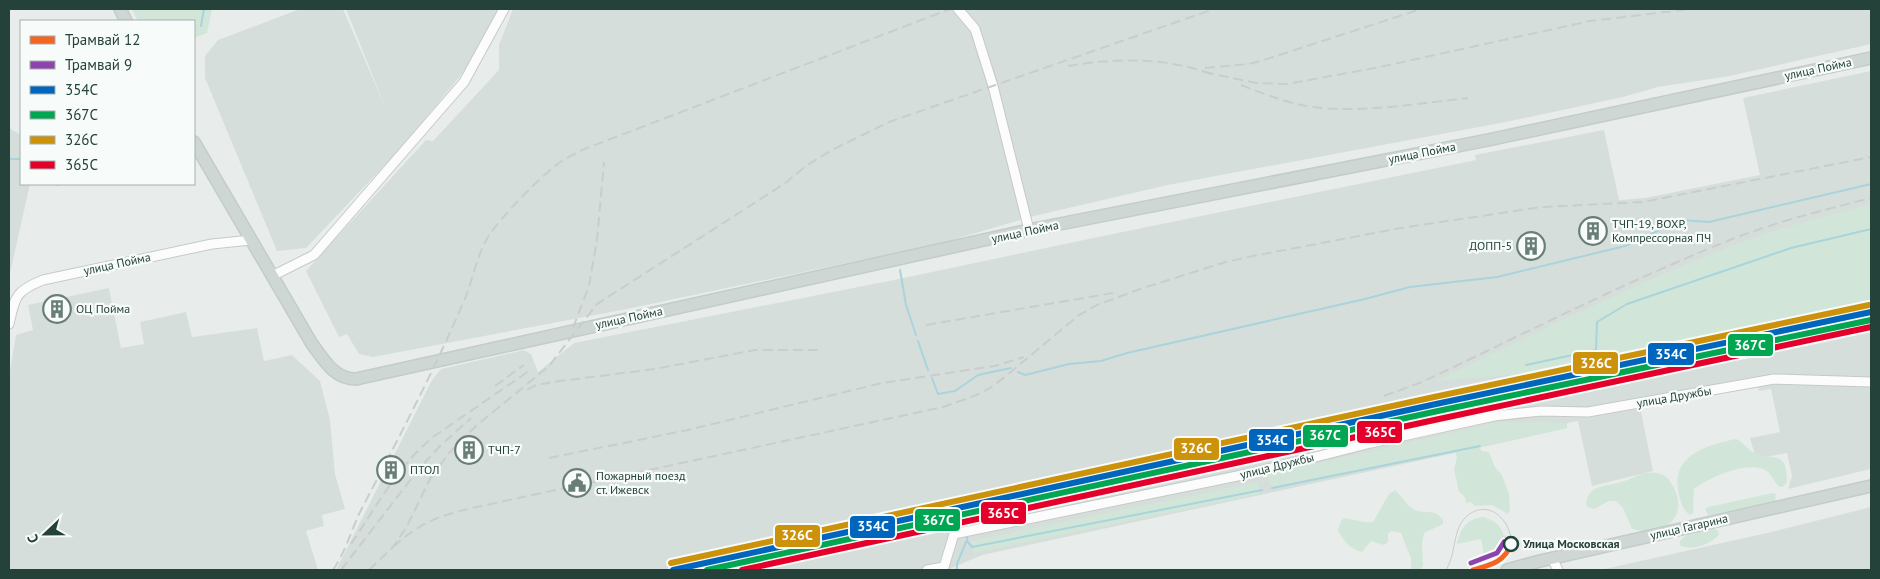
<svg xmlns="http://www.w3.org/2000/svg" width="1880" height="579" viewBox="0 0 1880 579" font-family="'PT Sans',sans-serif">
  <rect width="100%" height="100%" fill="#e8edeb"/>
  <g fill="#d6dedb">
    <polygon points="300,9 343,9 386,109 346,9 498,9 469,65 402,147 306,248 277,251 205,78 205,56 218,40"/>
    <polygon points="513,9 1871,9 1871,44 1730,76 1658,87 1623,97 1506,122 1168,185 1034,216 938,244 622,310 373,357 359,354 347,334 339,337 306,271 426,140 433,141 499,70 499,45"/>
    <polygon points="1871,71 1871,469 1788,489 1792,476 1787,453 1756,459 1750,438 1780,432 1771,389 1759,391 1758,385 1643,408 1641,412 1653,471 1592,486 1578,421 1567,423 1567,428 1501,443 982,555 947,570 336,570 432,380 441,369 524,350 531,354 538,372 574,343 894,280 1103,236 1476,160 1475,155 1604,130 1619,200 1645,198 1760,175 1743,98"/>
    <polygon points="9,128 21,135 21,184 30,184 9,278"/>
    <polygon points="109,288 121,348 144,344 140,322 186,312 192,337 257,328 264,361 292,355 320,381 330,420 335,474 345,509 322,515 324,526 306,531 318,570 9,570 9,376 16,335 33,330 28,305"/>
    <polygon points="1871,507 1871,570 1600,570 1767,533"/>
  </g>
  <g fill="#d1e6d8">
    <polygon points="132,9 212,9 207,33 194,38 194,21 138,21"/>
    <path d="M1871 204V301L1532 373 1435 381C1535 334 1634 284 1737 244 1781 228 1826 216 1871 204Z"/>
    <polygon points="1499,422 1566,423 1567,428 1480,447 1481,451 1489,452 1495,467 1502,475 1509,494 1510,511 1508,514 1492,505 1475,506 1471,502 1466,503 1465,497 1459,492 1454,469 1457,457 1455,451 1272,488 1267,475"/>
    <path d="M1736 439C1744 442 1747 450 1755 453 1775 461 1787 450 1787 482L1783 487H1780C1774 483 1773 476 1768 472 1752 458 1707 478 1694 489L1693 513 1690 515C1683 511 1681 502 1679 495 1669 456 1706 445 1736 439Z"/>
    <path d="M1644 473C1650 473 1657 472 1663 475 1669 478 1672 484 1675 490 1688 522 1659 536 1632 529L1623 508 1616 501H1609L1594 509 1588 507 1586 504C1589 484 1605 487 1621 482 1628 480 1636 476 1644 473Z"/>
    <polygon points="1258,482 1260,494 974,553 971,541"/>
    <path d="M1395 490C1402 496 1406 506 1415 510 1426 515 1433 507 1443 520V524L1424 533 1422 543 1423 566 1420 570H1411V558L1401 533 1391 531 1388 534V542L1384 545 1371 541 1362 552C1350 549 1344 541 1338 531L1341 521 1344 518 1364 522H1373L1389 494Z"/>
    <polygon points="1773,493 1776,494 1775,501 1715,514 1708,515 1705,509 1708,507"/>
    <path d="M1484 517C1489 519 1494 521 1498 525 1511 539 1503 560 1486 565L1481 539 1457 544C1460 529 1467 518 1484 517Z"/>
    <path d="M1715 529 1718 531 1719 534C1713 544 1690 552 1680 545V541C1687 531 1703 530 1715 529Z"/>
  </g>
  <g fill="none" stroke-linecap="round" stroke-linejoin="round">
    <g stroke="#a9d4db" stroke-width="2">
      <polyline points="201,26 204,9"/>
      <polyline points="9,159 21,159"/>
      <polyline points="56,184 58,185"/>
      <polyline points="900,270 906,305 916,335"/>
      <polyline points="918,341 928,370"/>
      <polyline points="1526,365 1596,350 1597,322 1627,304 1791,248 1871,229"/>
      <polyline points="1018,372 1025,375 1069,364 1101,361 1127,353 1365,299 1410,287 1497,277 1625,246 1681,220 1709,222 1871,184"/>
      <polyline points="932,378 938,394 955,391 978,375 1011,368"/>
      <polyline points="1272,488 1480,446"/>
      <polyline points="967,536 967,541 972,547 1262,490"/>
      <polyline points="957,570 957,564 966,542"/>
    </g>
    <defs>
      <g id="minor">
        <polyline points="958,9 975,29 993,86 1029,230"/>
        <polyline points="272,276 314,255 464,82 504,9"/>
        <path d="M9 324C15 297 15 291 43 280L212 244 251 240"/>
        <polyline points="1552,558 1558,570"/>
        <polyline points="927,570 944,567 954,534 1252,473 1371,443 1494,416 1541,411 1588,412 1774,379 1871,382"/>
      </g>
      <g id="major">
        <polyline points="120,9 126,21"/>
        <path d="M194 142 312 344C324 360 334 379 356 379L1029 230 1488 140 1871 58"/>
        <polyline points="1507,570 1540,561 1871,486"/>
      </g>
    </defs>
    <use href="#minor" stroke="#c5cac8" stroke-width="11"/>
    <use href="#major" stroke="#c3ccc9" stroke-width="14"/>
    <use href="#minor" stroke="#fcfcfc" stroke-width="9"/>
    <use href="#major" stroke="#cfd7d5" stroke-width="11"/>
    <g stroke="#c9cdcc" stroke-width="1">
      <path d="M1494 564C1503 556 1507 549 1505 536"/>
      <path d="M1446 570C1456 555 1453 530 1464 519 1485 496 1512 518 1511 544"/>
    </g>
    <g stroke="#c9cdcc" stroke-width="2" stroke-dasharray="10 5" stroke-linecap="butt">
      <path d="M1068 66C1115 58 1165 57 1211 74"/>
      <polyline points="1205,68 1249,64 1264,60 1421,9"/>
      <polyline points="1204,72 1256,83 1287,84 1380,67 1590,21 1691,9"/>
      <path d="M1241 85C1267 95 1294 106 1322 108 1371 112 1421 103 1468 98"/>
      <polyline points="926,325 1113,293"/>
      <polyline points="573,328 589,286 597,240 604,162"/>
      <polyline points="495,386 524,365"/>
      <polyline points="527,390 536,385 560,381 655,369 755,350 818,350"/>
      <polyline points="1482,395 1531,389"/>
      <path d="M1384 396 1422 382C1524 334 1625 282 1730 240 1775 222 1824 210 1871 198"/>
      <polyline points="549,458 688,430 882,383 995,366 1024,357"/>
      <polyline points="431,478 449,453 476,426 549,366 597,304 784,184 806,166 832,150 889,122 1214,9"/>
      <path d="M351 544C376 507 398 466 433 437L529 371"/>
      <path d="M393 547C421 522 436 517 472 508L943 407 974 396 990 388 1006 376 1079 315 1097 305 1143 288 1226 262 1253 256 1401 228 1541 207 1643 202 1871 157"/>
      <path d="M333 570C345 553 351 531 360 512 396 443 433 373 464 301 473 280 476 257 488 237 500 218 543 173 562 161 568 157 575 154 582 150L950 9"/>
      <polyline points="341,570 418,470 440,446 471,418"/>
      <polyline points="369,570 393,547 407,526 433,473"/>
    </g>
    <defs>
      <polyline id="rail-1" points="673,570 1436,404 1871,312"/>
      <polyline id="rail-2" points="707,570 1438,411 1871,320"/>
      <polyline id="rail-3" points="671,563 1434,397 1869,305"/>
      <polyline id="rail-4" points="742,570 1439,419 1871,327"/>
    </defs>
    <use href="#rail-1" stroke="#f7fbf9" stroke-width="10"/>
    <use href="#rail-2" stroke="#f7fbf9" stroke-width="10"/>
    <use href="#rail-3" stroke="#f7fbf9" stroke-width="10"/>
    <use href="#rail-4" stroke="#f7fbf9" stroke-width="10"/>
    <use href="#rail-1" stroke="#0065bd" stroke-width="6"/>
    <use href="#rail-2" stroke="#00a651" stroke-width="6"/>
    <use href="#rail-3" stroke="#cd920c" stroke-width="6"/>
    <use href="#rail-4" stroke="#e4002b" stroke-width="6"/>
    <defs>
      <path id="tram-1" d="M1473 570C1490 565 1505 562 1511 544"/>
      <polyline id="tram-2" points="1471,563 1497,553 1504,542"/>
    </defs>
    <use href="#tram-1" stroke="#f7fbf9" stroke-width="9"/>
    <use href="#tram-2" stroke="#f7fbf9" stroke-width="9"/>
    <use href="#tram-1" stroke="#f26522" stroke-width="5"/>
    <use href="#tram-2" stroke="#8e44ad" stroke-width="5"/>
  </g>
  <defs>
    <symbol id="building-ring" viewBox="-11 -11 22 22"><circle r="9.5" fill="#f7fbf9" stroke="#697e78" stroke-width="1.5"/><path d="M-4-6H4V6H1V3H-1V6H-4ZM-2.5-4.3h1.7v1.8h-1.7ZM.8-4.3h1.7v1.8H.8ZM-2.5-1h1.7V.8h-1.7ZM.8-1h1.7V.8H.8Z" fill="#697e78"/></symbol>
    <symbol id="civic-ring" viewBox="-11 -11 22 22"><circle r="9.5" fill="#f7fbf9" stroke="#697e78" stroke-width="1.5"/><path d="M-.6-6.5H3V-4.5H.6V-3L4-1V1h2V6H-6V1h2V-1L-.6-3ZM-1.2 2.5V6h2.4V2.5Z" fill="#697e78"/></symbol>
  </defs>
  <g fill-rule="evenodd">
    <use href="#building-ring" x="1577" y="215" width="32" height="32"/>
    <use href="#building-ring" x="1515" y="230" width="32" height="32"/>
    <use href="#building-ring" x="41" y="293" width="32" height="32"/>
    <use href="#building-ring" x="453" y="434" width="32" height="32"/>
    <use href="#building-ring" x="375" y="454" width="32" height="32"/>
    <use href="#civic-ring" x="561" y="467" width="32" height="32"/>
  </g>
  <circle fill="#f7fbf9" stroke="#24423a" stroke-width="2.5" cx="1511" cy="544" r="7"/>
  <g text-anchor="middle" stroke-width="4.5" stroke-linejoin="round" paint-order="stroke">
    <g font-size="12" fill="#24423a" stroke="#f7fbf9">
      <text transform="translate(1818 69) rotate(-12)" y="4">улица Пойма</text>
      <text transform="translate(1422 153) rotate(-11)" y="4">улица Пойма</text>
      <text transform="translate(1025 232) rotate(-12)" y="4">улица Пойма</text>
      <text transform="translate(117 264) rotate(-12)" y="4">улица Пойма</text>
      <text transform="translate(629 318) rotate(-12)" y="4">улица Пойма</text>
      <text transform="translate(1674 397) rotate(-10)" y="4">улица Дружбы</text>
      <text transform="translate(1277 466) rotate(-14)" y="4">улица Дружбы</text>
      <text transform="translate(1689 527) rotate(-13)" y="4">улица Гагарина</text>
    </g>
    <g font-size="12" fill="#24423a" stroke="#f7fbf9" text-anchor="start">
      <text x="1612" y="228">ТЧП-19, ВОХР,<tspan x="1612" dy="14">Компрессорная ПЧ</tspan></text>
      <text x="1512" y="250" text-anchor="end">ДОПП-5</text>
      <text x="76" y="313">ОЦ Пойма</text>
      <text x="488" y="454">ТЧП-7</text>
      <text x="410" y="474">ПТОЛ</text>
      <text x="596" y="480">Пожарный поезд<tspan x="596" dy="14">ст. Ижевск</tspan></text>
    </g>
    <g font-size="12" font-weight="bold" fill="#24423a" stroke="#f7fbf9" text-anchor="start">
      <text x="1523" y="548">Улица Московская</text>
    </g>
  </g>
  <g stroke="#f7fbf9" stroke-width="2">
    <rect x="1727" y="333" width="47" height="24" rx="5" fill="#00a651"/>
    <rect x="1647" y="342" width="48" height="24" rx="5" fill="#0065bd"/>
    <rect x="1572" y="351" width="47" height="24" rx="5" fill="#cd920c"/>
    <rect x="1356" y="420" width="47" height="24" rx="5" fill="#e4002b"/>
    <rect x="1302" y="424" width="47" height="24" rx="5" fill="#00a651"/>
    <rect x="1248" y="428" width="47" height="24" rx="5" fill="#0065bd"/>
    <rect x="1173" y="437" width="47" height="24" rx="5" fill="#cd920c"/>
    <rect x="980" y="501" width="47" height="24" rx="5" fill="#e4002b"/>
    <rect x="914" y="508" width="47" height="24" rx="5" fill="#00a651"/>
    <rect x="849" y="515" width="47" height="24" rx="5" fill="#0065bd"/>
    <rect x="774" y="524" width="47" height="24" rx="5" fill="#cd920c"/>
  </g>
  <g font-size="14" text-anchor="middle" font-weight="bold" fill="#fff">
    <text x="1750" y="350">367С</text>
    <text x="1671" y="359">354С</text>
    <text x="1596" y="368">326С</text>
    <text x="1380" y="437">365С</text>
    <text x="1325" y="440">367С</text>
    <text x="1272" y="445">354С</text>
    <text x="1196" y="453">326С</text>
    <text x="1003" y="518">365С</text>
    <text x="938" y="525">367С</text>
    <text x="873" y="531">354С</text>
    <text x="797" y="540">326С</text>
  </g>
  <rect width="1880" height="579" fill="none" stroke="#24423a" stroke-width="20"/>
  <rect x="20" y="20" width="175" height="165" fill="#f7fbf9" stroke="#a3b1ad"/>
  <rect x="30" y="36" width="25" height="8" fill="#f26522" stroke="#a3b1ad"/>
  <text x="65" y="45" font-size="15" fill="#24423a">Трамвай 12</text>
  <rect x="30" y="61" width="25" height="8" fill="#8e44ad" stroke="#a3b1ad"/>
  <text x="65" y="70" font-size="15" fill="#24423a">Трамвай 9</text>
  <rect x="30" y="86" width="25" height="8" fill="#0065bd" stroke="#a3b1ad"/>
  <text x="65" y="95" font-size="15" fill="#24423a">354С</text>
  <rect x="30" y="111" width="25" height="8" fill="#00a651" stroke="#a3b1ad"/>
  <text x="65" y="120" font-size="15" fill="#24423a">367С</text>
  <rect x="30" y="136" width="25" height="8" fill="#cd920c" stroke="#a3b1ad"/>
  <text x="65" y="145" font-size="15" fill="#24423a">326С</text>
  <rect x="30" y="161" width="25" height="8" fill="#e4002b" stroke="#a3b1ad"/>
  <text x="65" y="170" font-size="15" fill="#24423a">365С</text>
  <g transform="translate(45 534) rotate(248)" stroke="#f7fbf9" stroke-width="4" paint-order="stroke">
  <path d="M0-4L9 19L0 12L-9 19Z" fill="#24423a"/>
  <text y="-8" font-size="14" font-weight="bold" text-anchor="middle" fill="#24423a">С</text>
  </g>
</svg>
